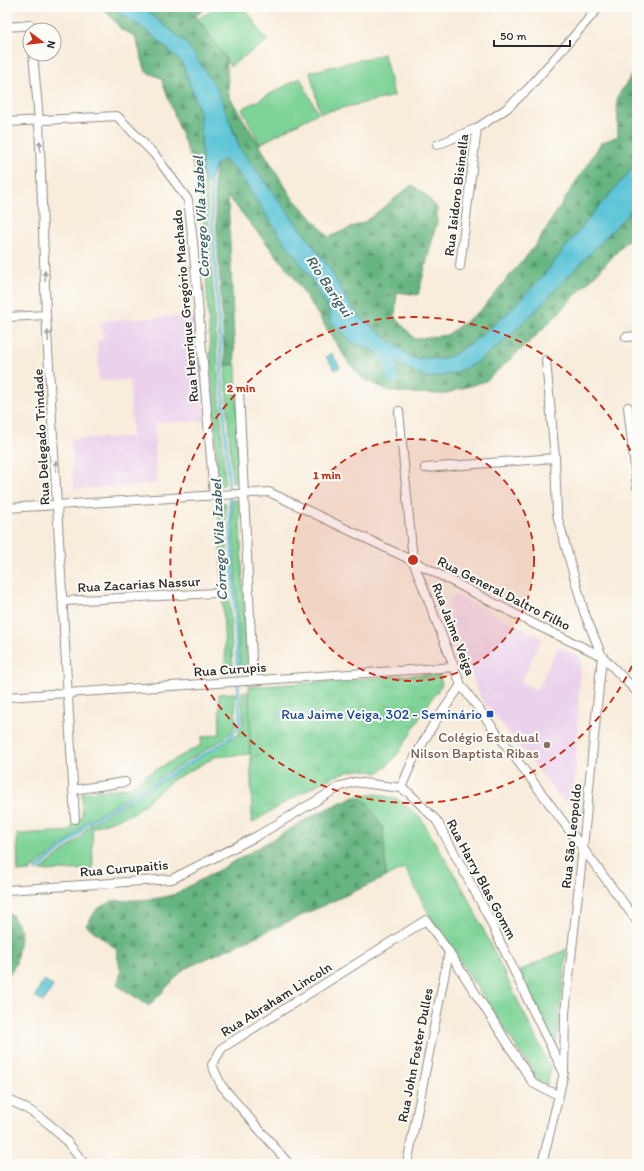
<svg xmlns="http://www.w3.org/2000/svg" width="644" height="1171" viewBox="0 0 644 1171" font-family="Itim,sans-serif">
  <defs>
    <pattern id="forest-firs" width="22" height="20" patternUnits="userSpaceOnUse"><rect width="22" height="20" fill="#66b580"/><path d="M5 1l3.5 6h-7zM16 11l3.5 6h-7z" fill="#549369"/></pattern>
    <pattern id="park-tufts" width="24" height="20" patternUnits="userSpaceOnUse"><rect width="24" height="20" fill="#7ed397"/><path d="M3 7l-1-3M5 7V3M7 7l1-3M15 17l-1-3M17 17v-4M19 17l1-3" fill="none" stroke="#6db582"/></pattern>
  </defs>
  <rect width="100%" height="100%" fill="#fdfcf7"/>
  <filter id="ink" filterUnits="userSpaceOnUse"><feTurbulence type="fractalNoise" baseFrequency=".025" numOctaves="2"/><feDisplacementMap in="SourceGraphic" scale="8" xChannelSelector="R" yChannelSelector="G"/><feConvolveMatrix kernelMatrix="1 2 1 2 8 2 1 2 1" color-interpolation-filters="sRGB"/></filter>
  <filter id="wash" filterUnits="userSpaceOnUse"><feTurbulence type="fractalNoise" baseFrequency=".012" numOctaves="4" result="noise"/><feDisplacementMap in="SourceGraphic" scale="16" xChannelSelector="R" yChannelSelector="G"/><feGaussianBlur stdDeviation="0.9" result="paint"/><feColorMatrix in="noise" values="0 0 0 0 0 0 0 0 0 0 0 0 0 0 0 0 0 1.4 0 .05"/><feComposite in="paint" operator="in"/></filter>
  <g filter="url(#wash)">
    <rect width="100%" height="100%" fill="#f8ecdb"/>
    <g fill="#ebd1ec">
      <polygon points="200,315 205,421 154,423 157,484 76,489 73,486 71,439 132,437 130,380 99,381 97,341 104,340 100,321"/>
      <polygon points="454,596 458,596 542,638 521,682 537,690 558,647 581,658 574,793 573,800 570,803 567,803 563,801 480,697 448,610 448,603 449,599"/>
    </g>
    <g fill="#7ed397" stroke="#547f61">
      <polygon points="216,7 244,7 267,41 230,66 198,19"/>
      <polygon points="384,54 394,96 320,113 310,72"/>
      <polygon points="300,78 318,113 260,144 242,109"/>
      <polygon points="203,177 206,182 225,482 224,485 220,485 218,482 203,223 200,203"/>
      <polygon points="225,365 236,365 239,481 232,482"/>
      <polygon points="232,500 239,500 247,671 240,671"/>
      <polygon points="218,503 225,503 233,671 226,672"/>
      <polygon points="242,692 249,692 250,754 215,757 171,781 134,813 92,828 93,869 40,871 81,837 88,826 239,734 243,722"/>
      <polygon points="235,693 236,724 231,732 224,739 84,823 76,834 30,871 18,872 17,834 71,831 72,825 82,817 82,793 131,787 146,775 201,745 202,737 220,734 219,694"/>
      <polygon points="377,794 397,799 420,817 466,894 551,1069 546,1087 539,1081 431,918 405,868 386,877 383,828 352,797"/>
    </g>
    <g fill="url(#forest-firs)" stroke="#487056">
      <polygon points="102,7 112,7 150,33 182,62 200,112 203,177 197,177 161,78 146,72 135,36 122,30"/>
      <polygon points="144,7 207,7 196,16 226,58 229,96 291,196 329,237 366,221 412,185 426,195 437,208 437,222 418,295 397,292 395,317 415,339 447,335 481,310 534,247 601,143 618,136 617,97 637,67 637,164 593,213 544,275 510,311 481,336 455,354 443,359 412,358 360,317 347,301 329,267 240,149 232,126 152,15"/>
      <polygon points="226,159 240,175 281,237 307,272 329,310 333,323 354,343 380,353 384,361 396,363 427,378 455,373 477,362 504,341 542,304 637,204 637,230 604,266 537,335 486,381 444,394 405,393 389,391 362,378 350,365 293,276 228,196 235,364 225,365 214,183 216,164"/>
      <polygon points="352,797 367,802 383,828 386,877 184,969 149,1006 117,985 121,972 116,949 86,925 97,909 112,901 154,899 173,895 237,860 314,815"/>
      <polygon points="7,914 12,915 21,931 16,964 7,978"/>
    </g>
    <g fill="url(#park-tufts)" stroke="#547f61">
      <path d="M439 673 442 685C436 693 430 701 425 709 411 731 400 758 378 773 372 772 365 769 359 770 332 771 277 808 252 823L249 687Z"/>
      <polygon points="567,949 556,1047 519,971"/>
    </g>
    <g fill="#5bc5d7" stroke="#437881">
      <polygon points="112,7 144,7 152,15 187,44 217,89 240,149 329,267 347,301 360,317 412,358 443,359 455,354 481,336 510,311 544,275 593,213 637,164 637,204 542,304 504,341 477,362 455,373 428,378 396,363 383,361 380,353 354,343 332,323 329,310 307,272 281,237 240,175 226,159 216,164 210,182 206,182 203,177 200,112 182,62 150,33"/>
      <polygon points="331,353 340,367 335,370 326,357"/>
      <polygon points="44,980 53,986 43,1002 35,996"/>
    </g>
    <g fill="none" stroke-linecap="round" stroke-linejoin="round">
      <polyline stroke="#5bc5d7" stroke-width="3" points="36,870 78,835 86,824 225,742 238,728 240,721 229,490 210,180"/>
      <polyline stroke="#5bc5d7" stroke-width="11" points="384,348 391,367 392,378"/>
    </g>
  </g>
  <g filter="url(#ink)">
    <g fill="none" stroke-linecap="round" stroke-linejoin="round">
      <defs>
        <g id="minor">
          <polyline points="7,27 31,25 31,30"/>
          <polyline points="33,54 39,120 46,315 75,819"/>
          <polyline points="7,122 117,116 155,155 188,200 193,242 214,496"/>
          <polyline points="437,145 477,128 506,109 528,89 599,7"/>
          <polyline points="460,266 477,128"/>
          <polyline points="7,317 46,315"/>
          <polyline points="626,337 637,336"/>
          <polyline points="239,391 253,680"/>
          <polyline points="628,407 637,487"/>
          <polyline points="399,411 413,561 461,685 637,921"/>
          <polyline points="425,468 555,458"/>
          <polyline points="7,508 269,492 413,561 538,626 602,656 637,692"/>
          <polyline points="63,601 217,593"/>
          <polyline points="7,697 455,667"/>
          <polyline points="401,788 412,762 433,725 461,685"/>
          <polyline points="73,790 125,782"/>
          <polyline points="7,890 172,879 257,836 341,786 355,782 401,788 409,793 437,821 487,914 527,998 563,1071"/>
          <path d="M7 1099C43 1115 61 1131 84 1164"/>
          <polyline points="289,1164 221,1085 212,1065 222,1048 426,920 449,952 533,1083 542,1088 559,1095"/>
          <polyline points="407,1164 449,952"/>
          <polyline points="542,1164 559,1095 564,1072 565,1013 583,848 602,656 584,612 557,515 555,458 546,360"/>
        </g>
      </defs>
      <use href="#minor" stroke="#928c83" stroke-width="10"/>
      <use href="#minor" stroke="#fff" stroke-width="8"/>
    </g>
    <defs><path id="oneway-solid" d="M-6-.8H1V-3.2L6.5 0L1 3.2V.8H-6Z"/></defs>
    <g fill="#a0a0a0">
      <use href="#oneway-solid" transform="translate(40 146) rotate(-92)"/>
      <use href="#oneway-solid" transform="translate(45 276) rotate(-92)"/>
      <use href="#oneway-solid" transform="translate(48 336) rotate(-93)"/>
      <use href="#oneway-solid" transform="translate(56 466) rotate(-93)"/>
    </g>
  </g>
  <circle cx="413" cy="560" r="121" fill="#c8321e" fill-opacity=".12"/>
  <g fill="none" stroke="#c8321e" stroke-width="2" stroke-dasharray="7 5">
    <circle cx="413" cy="560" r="121"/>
    <path d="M637 655A243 243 0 1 1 637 465"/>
  </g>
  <rect fill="#1a4fb4" stroke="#fdfcf7" stroke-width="1.5" x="486" y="710" width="8" height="8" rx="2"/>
  <circle fill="#8d6e63" stroke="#fdfcf7" stroke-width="1.5" cx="547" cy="745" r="4"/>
  <g text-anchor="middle" stroke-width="4" stroke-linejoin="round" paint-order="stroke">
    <g font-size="14" fill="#2b2b2b" stroke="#fdfcf7">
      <text transform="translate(456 195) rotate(-83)" y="5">Rua Isidoro Bisinella</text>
      <text transform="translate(185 306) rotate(-95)" y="5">Rua Henrique Gregório Machado</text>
      <text transform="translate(41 437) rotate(-93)" y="5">Rua Delegado Trindade</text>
      <text transform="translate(139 584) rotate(-3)" y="5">Rua Zacarias Nassur</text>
      <text transform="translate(504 593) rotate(27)" y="5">Rua General Daltro Filho</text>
      <text transform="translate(454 629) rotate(69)" y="5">Rua Jaime Veiga</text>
      <text transform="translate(230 669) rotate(-4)" y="5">Rua Curupis</text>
      <text transform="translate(571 836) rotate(-84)" y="5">Rua São Leopoldo</text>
      <text transform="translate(124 868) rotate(-5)" y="5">Rua Curupaitis</text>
      <text transform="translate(482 879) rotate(62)" y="5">Rua Harry Blas Gomm</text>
      <text transform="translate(276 999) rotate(-32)" y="5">Rua Abraham Lincoln</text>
      <text transform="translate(415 1055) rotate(-79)" y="5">Rua John Foster Dulles</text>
    </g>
    <g font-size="14" fill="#164399" stroke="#fdfcf7" text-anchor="end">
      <text x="482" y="719">Rua Jaime Veiga, 302 - Seminário</text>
    </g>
    <g font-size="14" fill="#785e54" stroke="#fdfcf7" text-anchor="end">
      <text x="539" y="742">Colégio Estadual<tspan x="539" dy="16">Nilson Baptista Ribas</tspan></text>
    </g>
    <g font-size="15" font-style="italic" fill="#3c6167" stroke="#fdfcf7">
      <text transform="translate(201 217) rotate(-93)" y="5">Córrego Vila Izabel</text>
      <text transform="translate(329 286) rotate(56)" y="5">Rio Barigui</text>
      <text transform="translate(219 540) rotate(-93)" y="5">Córrego Vila Izabel</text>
    </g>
  </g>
  <circle cx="413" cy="560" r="6" fill="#c8321e" stroke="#fdfcf7" stroke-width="2"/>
  <g font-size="12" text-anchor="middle" font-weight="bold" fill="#c8321e" stroke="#fdfcf7" stroke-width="4" stroke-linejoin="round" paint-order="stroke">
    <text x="241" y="392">2 min</text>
    <text x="327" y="479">1 min</text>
  </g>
  <rect width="644" height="1171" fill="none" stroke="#fdfcf7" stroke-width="24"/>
  <g transform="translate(42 42) rotate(105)"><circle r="19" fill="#fdfcf7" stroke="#a9a8a5"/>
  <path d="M0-3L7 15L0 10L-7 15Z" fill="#c8321e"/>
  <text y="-6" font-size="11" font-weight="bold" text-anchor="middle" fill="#2b2b2b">N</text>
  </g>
  <path d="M494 40v6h76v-6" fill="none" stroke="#2b2b2b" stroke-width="2"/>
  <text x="500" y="40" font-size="12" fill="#2b2b2b" stroke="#fdfcf7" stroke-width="3" paint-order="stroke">50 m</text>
</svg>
